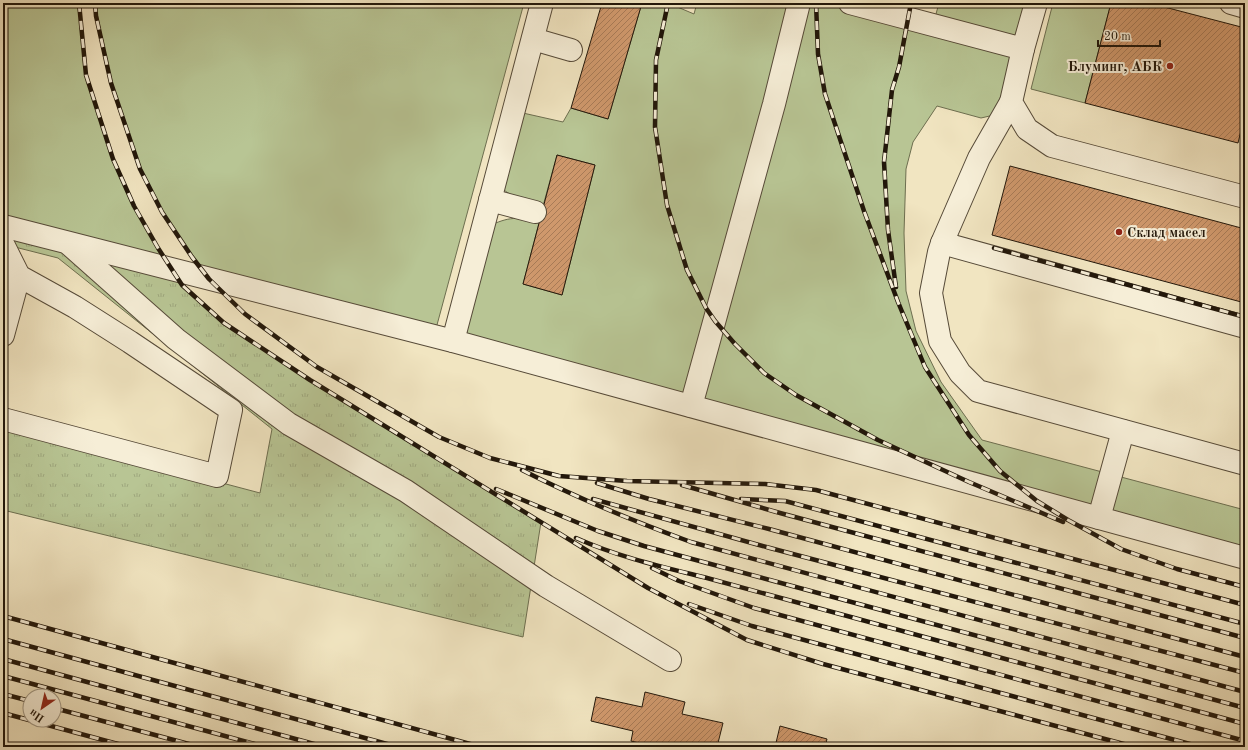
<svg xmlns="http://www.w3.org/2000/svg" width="1248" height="750" viewBox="0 0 1248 750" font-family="'Old Standard TT',serif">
  <defs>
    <pattern id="grass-tufts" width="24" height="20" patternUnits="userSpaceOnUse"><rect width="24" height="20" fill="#b8c594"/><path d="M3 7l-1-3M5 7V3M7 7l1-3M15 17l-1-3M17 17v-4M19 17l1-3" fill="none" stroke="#9ea87e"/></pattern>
    <pattern id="building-hatch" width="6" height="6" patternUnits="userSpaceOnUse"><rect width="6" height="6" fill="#cf986c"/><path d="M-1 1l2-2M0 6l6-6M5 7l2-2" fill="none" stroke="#a87b57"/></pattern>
  </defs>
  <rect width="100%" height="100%" fill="#f1e5c1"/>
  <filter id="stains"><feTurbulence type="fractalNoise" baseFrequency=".005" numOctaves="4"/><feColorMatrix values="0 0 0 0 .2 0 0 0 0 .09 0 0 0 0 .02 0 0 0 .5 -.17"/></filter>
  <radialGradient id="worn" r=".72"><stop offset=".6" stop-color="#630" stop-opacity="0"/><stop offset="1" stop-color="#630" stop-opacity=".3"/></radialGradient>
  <polygon fill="url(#grass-tufts)" stroke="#6d6e4f" points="3,226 171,269 182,285 224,323 310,380 541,522 523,637 3,510 3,425 260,493 272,429 58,258 3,244"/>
  <g fill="#b8c594" stroke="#6d6e4f">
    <polygon points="3,3 79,3 86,75 113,159 134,206 158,248 171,269 3,226"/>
    <polygon points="95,3 524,3 434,336 209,279 192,257 162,212 140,169 111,83"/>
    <path d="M642 3H668L694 14 697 3H850L933 25 939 3H1037L1023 49 994 115 981 118 937 106 913 142 906 169 904 233 906 291 916 331 941 382 982 440 1245 510V558L453 341 483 228C508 218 513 215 539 223L523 284 562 295 595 165 557 155 543 206 520 201 495 184 514 111 563 122 571 108 608 119Z"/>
    <polygon points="1053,3 1111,3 1085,103 1031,89"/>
  </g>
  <g fill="url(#building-hatch)" stroke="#22170a">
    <polygon points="602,3 642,3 608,119 571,108"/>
    <polygon points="1111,3 1149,3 1245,28 1245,114 1238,143 1085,103"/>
    <polygon points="557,155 595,165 562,295 523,284"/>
    <polygon points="1010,166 1245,229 1245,303 992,235"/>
    <polygon points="645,692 685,702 682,714 723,723 717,747 693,747 679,744 678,747 655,747 631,741 633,731 591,721 596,697 642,707"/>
    <polygon points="780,726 827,739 825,747 775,747"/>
  </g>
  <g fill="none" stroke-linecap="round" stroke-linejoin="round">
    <defs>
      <g id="minor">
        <polyline points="850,3 1023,49 1036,3"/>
        <polyline points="1231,3 1245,7"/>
        <polyline points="533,39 571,50"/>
        <polyline points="1023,49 1011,102 1027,129 1052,146 1245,197"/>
        <polyline points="1011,102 979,158 942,243 939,252 931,293 940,341 960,373 978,391 1245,464"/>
        <polyline points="490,200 535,212"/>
        <polyline points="3,226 453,341 1245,558"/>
        <polyline points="942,243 1245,327"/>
        <polyline points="3,244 19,276 75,307 130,342 231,410 217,476 3,419"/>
        <polyline points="70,245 176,339 289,424 406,491 546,586 670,660"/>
        <polyline points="3,335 19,276"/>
        <polyline points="453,341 542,3"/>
        <polyline points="691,406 774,104 799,3"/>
        <polyline points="1099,518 1123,431"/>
      </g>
    </defs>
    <use href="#minor" stroke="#564a38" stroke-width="24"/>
    <use href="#minor" stroke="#f6eed7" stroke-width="22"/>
    <defs>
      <g id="rail">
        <polyline points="79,3 86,75 113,159 134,206 158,248 182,285 224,323 310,380 648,588 747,640 823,664 1135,747"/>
        <polyline points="95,3 96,16 111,83 140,169 162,212 192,257 209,279 245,314 317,367 439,437 490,458 559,476 627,481 765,484 816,490 1245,605"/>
        <polyline points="668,3 656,60 655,127 667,205 687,270 706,308 715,321 735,344 764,373 796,395 878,440 969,482 1063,522"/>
        <polyline points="816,3 818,54 825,94 864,211 898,302 925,367 969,435 1000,471 1037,501 1068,520 1121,549 1177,569 1245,587"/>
        <polyline points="994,248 1245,317"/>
        <polyline points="896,287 888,230 884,162 892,90 899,67 911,3"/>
        <path d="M522 470C577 498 633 521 691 542L1245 692"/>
        <polyline points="597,483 649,499 769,529 1245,657"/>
        <polyline points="682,485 780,513 1245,638"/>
        <polyline points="496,489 598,531 644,546 1245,708"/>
        <polyline points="593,499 770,548 1245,673"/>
        <polyline points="741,499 785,501 1245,624"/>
        <path d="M576 538C618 557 663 567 707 578L1245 724"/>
        <polyline points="652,568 679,581 754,608 1245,741"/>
        <polyline points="689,604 752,626 1201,747"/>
        <polyline points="3,616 481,747"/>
        <polyline points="3,639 398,747"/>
        <polyline points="3,659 325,747"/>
        <polyline points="3,676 266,747"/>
        <polyline points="3,694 30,701"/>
        <polyline points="54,708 200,747"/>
        <polyline points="3,713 129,747"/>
      </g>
    </defs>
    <use href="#rail" stroke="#22170a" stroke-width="4.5"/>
    <use href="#rail" stroke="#f6eed7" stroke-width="3" stroke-dasharray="9" stroke-linecap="butt"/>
  </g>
  <g fill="#8f2418" stroke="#f6eed7" stroke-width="1.5">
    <circle cx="1170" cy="66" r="4"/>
    <circle cx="1119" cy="232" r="4"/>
  </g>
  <g text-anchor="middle" stroke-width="4" stroke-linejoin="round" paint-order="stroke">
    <g font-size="14" font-weight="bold" fill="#22170a" stroke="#f6eed7" text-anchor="end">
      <text x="1162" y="71">Блуминг, АБК</text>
      <text x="1127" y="237" text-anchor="start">Склад масел</text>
    </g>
  </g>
  <rect width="1248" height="750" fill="none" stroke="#f1e5c1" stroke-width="16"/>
  <rect x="4" y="4" width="1240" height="742" fill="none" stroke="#22170a" stroke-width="2"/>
  <rect x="8" y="8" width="1232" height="734" fill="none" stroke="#22170a"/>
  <g transform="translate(42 708) rotate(214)"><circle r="19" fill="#f6eed7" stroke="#a19885"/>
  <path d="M0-3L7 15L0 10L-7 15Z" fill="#8f2418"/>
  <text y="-6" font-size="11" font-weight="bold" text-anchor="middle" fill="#22170a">Пн</text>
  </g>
  <path d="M1098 40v6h62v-6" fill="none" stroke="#22170a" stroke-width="2"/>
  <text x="1104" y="40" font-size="12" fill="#22170a" stroke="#f6eed7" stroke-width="3" paint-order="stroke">20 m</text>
  <rect width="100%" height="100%" filter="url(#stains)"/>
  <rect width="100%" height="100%" fill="url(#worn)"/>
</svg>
